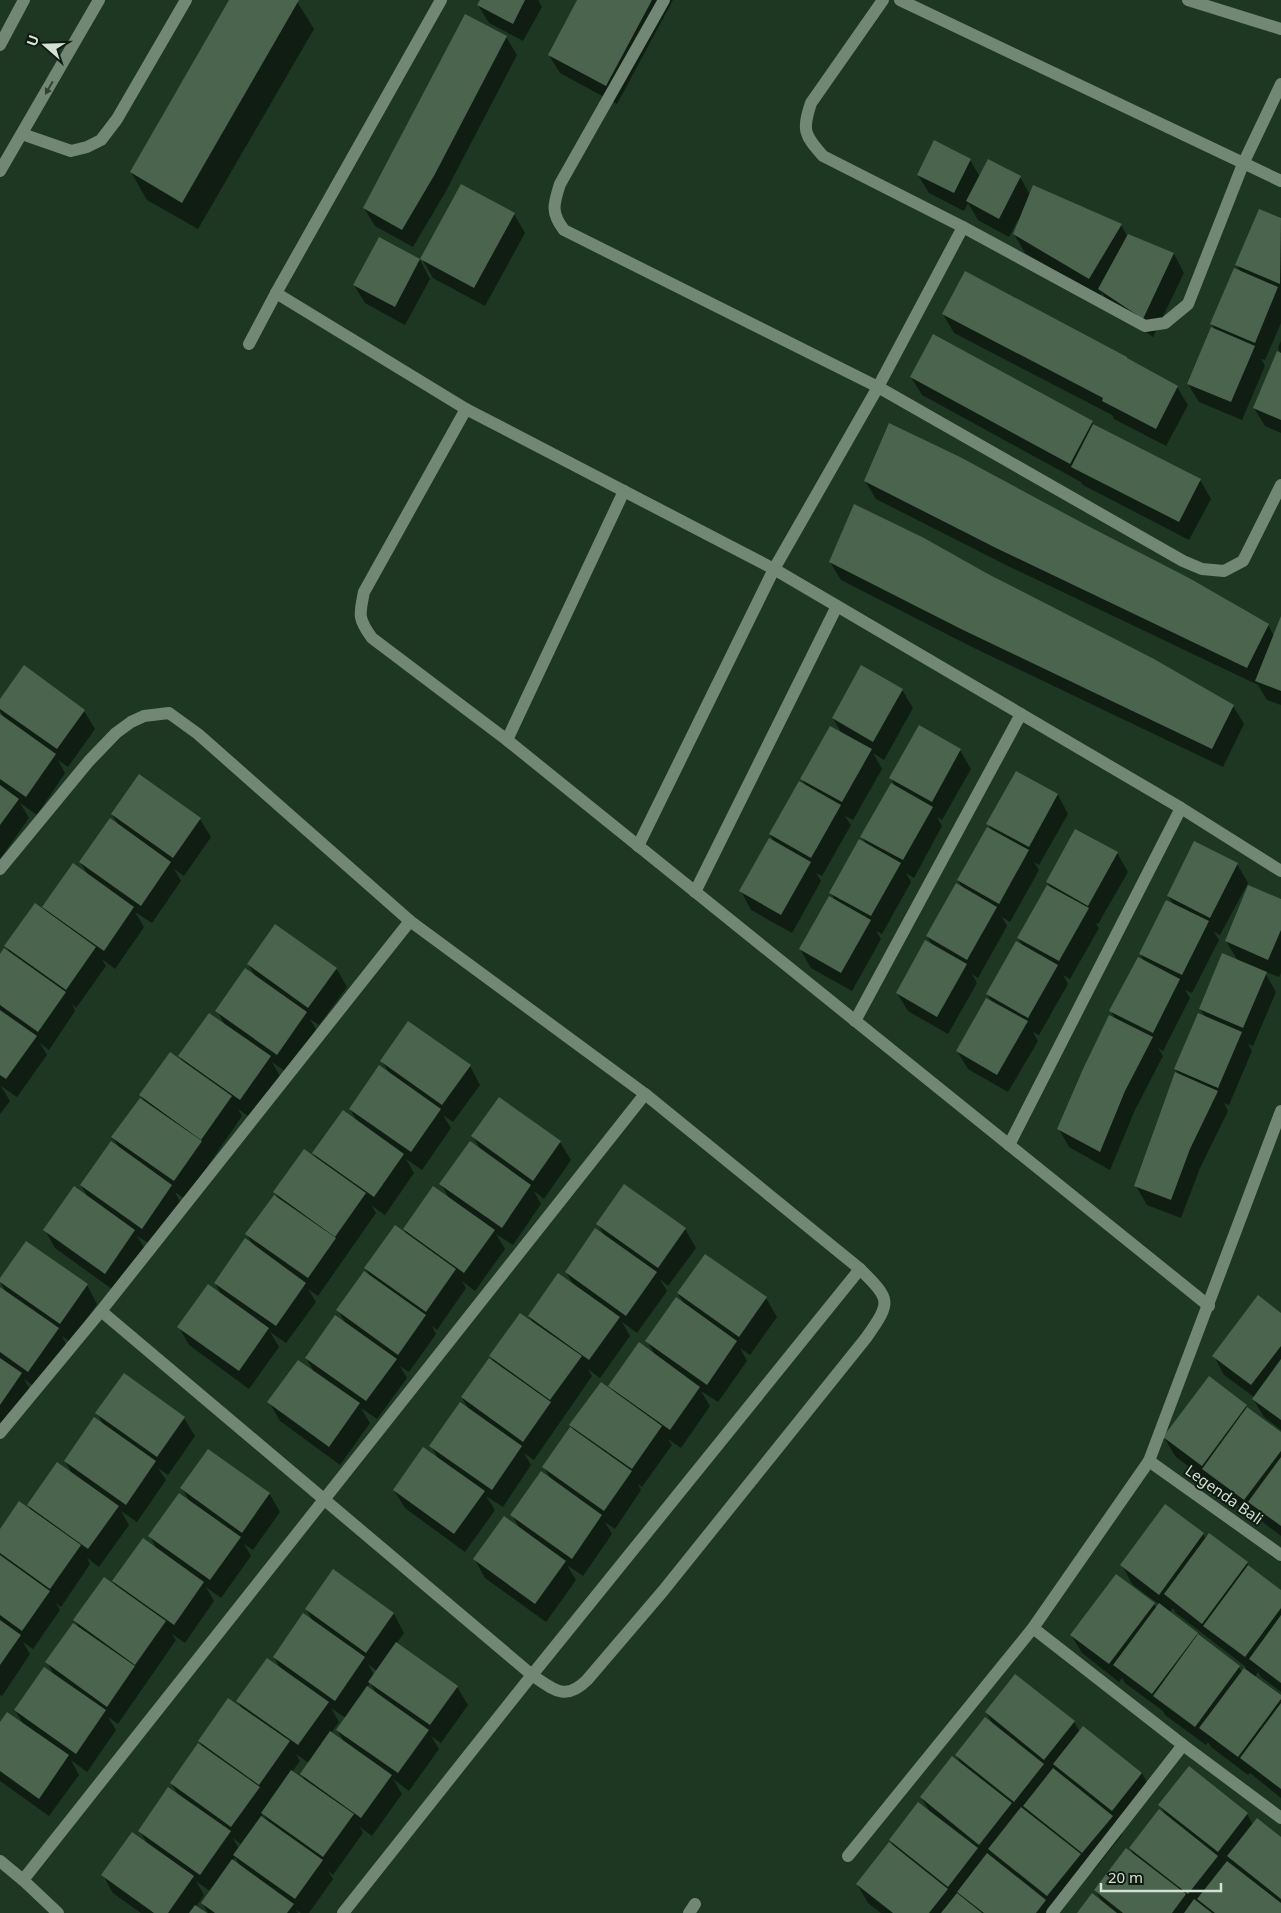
<svg xmlns="http://www.w3.org/2000/svg" width="1281" height="1913" viewBox="0 0 1281 1913" font-family="'Noto Sans',sans-serif">
  <rect width="100%" height="100%" fill="#1e3722"/>
  <g fill="#0007" fill-rule="evenodd">
    <polygon points="231,0 296,0 314,29 198,229 147,200 131,172"/>
    <polygon points="481,0 538,0 542,7 523,41 489,23 478,5"/>
    <polygon points="577,0 673,0 617,104 560,73 549,55"/>
    <polygon points="506,37 517,55 445,193 413,247 375,226 364,208"/>
    <polygon points="970,160 980,177 1020,177 1030,195 1121,225 1128,237 1128,236 1174,254 1184,273 1153,337 1110,307 1102,293 1100,297 1025,253 1014,234 1019,221 1018,220 1009,237 978,220 968,203 964,211 929,193 918,175"/>
    <polygon points="1260,210 1281,219 1281,323 1265,360 1261,359 1265,366 1242,420 1199,402 1188,384 1216,331 1212,324 1241,272 1236,264"/>
    <polygon points="514,214 525,233 485,306 433,278 422,259"/>
    <polygon points="379,238 420,260 430,279 405,325 365,303 354,285"/>
    <polygon points="943,314 1128,360 1177,387 1188,405 1166,446 1114,419 1112,415 954,333"/>
    <polygon points="1281,341 1281,354 1278,348"/>
    <polygon points="1281,355 1281,433 1265,426 1254,408"/>
    <polygon points="911,377 1092,422 1094,425 1200,480 1211,499 1189,540 1083,485 1081,482 922,395"/>
    <polygon points="865,481 1268,625 1274,636 1281,619 1281,705 1267,700 1258,685 1008,566 876,499"/>
    <polygon points="830,562 1233,706 1244,724 1223,767 972,647 841,580"/>
    <polygon points="902,690 913,708 884,760 873,753 882,769 853,820 845,816 851,825 822,876 816,873 821,881 792,933 751,910 741,891 775,843 770,834 807,788 802,779 842,734 833,718"/>
    <polygon points="0,702 84,711 95,729 68,767 58,760 65,773 37,815 20,803 29,818 0,859 0,715 4,718 0,711"/>
    <polygon points="920,727 960,750 971,769 942,820 937,817 942,826 914,878 906,873 911,882 882,934 876,931 881,939 852,991 811,968 800,949 836,902 831,893 867,845 862,837 896,788 891,778"/>
    <polygon points="1017,772 1058,795 1068,814 1039,865 1034,862 1039,870 1010,922 1002,917 1007,926 978,978 972,974 977,983 948,1034 908,1011 897,993 932,945 927,936 963,889 958,880 993,832 988,824"/>
    <polygon points="112,814 200,819 211,837 184,876 174,869 181,881 152,923 135,912 144,927 115,969 102,959 106,966 76,1008 72,1004 75,1011 49,1050 40,1043 47,1055 17,1097 1,1086 10,1101 0,1114 0,956 10,954 6,946 48,914 44,907 88,875 80,862 119,826"/>
    <polygon points="1117,853 1128,872 1098,924 1095,922 1099,928 1070,979 1063,975 1068,984 1039,1035 1033,1032 1038,1041 1008,1092 968,1069 957,1051 993,1003 987,994 1023,946 1018,938 1051,888 1047,882"/>
    <polygon points="1237,864 1248,883 1220,935 1214,932 1219,940 1192,993 1185,990 1190,998 1163,1051 1158,1048 1163,1056 1135,1110 1110,1170 1069,1147 1059,1129 1115,1019 1111,1011 1144,961 1140,954 1174,905 1168,896"/>
    <polygon points="1281,900 1281,973 1279,977 1264,971 1276,992 1253,1046 1248,1044 1252,1051 1229,1105 1224,1103 1228,1111 1200,1168 1181,1218 1147,1205 1136,1186 1179,1075 1175,1069 1205,1017 1200,1009 1238,961 1226,941"/>
    <polygon points="248,964 336,968 347,987 319,1025 310,1019 317,1031 288,1073 272,1062 280,1076 251,1118 238,1109 242,1116 185,1199 175,1192 182,1205 153,1246 137,1236 145,1249 116,1292 55,1248 45,1230 89,1199 81,1185 120,1149 113,1138 145,1103 141,1095 183,1062 179,1056 225,1025 217,1011 255,976"/>
    <polygon points="382,1061 470,1066 480,1085 453,1122 443,1115 451,1128 422,1170 406,1159 414,1173 385,1215 372,1206 376,1213 318,1296 308,1289 316,1302 286,1343 270,1332 279,1347 249,1389 189,1345 179,1327 223,1297 215,1283 254,1247 247,1235 279,1200 275,1192 318,1161 313,1153 358,1123 350,1109 389,1073"/>
    <polygon points="473,1137 560,1142 571,1160 544,1199 534,1191 541,1204 513,1245 496,1234 505,1249 475,1291 462,1281 466,1288 437,1330 432,1326 436,1334 409,1372 400,1366 407,1378 377,1419 361,1408 370,1423 340,1465 280,1421 269,1402 314,1372 306,1358 346,1324 338,1310 370,1276 366,1269 408,1236 404,1229 449,1198 441,1184 481,1150"/>
    <polygon points="598,1224 685,1229 696,1248 668,1286 660,1279 667,1291 637,1333 622,1322 630,1336 600,1378 588,1369 592,1376 534,1460 524,1453 531,1465 503,1507 486,1496 495,1510 465,1552 405,1508 394,1490 439,1460 431,1446 470,1411 462,1398 495,1363 490,1356 534,1324 529,1316 574,1286 566,1272 605,1237"/>
    <polygon points="0,1280 87,1285 97,1304 70,1342 62,1336 68,1348 39,1390 24,1379 32,1393 0,1434 0,1288 6,1293"/>
    <polygon points="678,1294 766,1298 777,1317 750,1355 740,1348 747,1361 718,1402 701,1391 710,1406 681,1448 668,1439 672,1445 642,1487 638,1484 641,1490 615,1529 605,1522 612,1534 583,1576 567,1565 576,1580 546,1622 485,1578 475,1560 520,1529 512,1515 551,1480 544,1467 575,1432 571,1425 614,1392 610,1386 655,1355 647,1341 685,1305"/>
    <polygon points="1281,1314 1281,1430 1264,1417 1253,1399 1254,1397 1224,1375 1214,1356"/>
    <polygon points="1209,1378 1281,1434 1281,1536 1260,1520 1257,1515 1255,1518 1175,1456 1164,1437"/>
    <polygon points="97,1413 184,1418 195,1436 168,1475 158,1468 166,1480 137,1522 121,1511 129,1525 99,1567 87,1558 90,1564 61,1607 56,1603 60,1610 33,1649 23,1642 30,1654 2,1696 0,1695 0,1531 33,1513 28,1505 73,1475 65,1461 104,1426"/>
    <polygon points="182,1488 269,1493 280,1512 253,1550 244,1544 251,1556 221,1598 206,1587 214,1601 185,1643 172,1634 176,1640 118,1724 108,1717 116,1730 87,1772 71,1760 79,1775 49,1816 0,1781 0,1724 23,1724 15,1710 54,1675 47,1662 79,1628 75,1620 117,1588 113,1581 157,1550 150,1536 190,1502"/>
    <path d="M1203 1534 1206 1539 1247 1563 1249 1567 1281 1591V1692L1261 1677 1258 1672 1255 1677 1281 1697V1798L1250 1773 1248 1775 1211 1747 1208 1742 1206 1745 1165 1715 1163 1711 1125 1683 1122 1678 1119 1682 1082 1653 1071 1635 1154 1604 1157 1609 1160 1605 1132 1584 1122 1565ZM1173 1608 1176 1613 1246 1667 1242 1672 1239 1667 1169 1613Z"/>
    <path d="M333 1571 394 1614 404 1633 396 1644 457 1687 468 1705 441 1743 431 1736 439 1749 409 1791 393 1779 402 1794 372 1836 360 1827 363 1833 333 1875 328 1871 333 1879 309 1913H301L296 1910 298 1913H208L203 1904 211 1892 196 1881 204 1895 196 1907 205 1913H141L113 1893 103 1875 148 1845 140 1831 179 1796 171 1783 204 1749 199 1741 242 1709 238 1701 282 1671 274 1657 314 1623 306 1609ZM368 1664 377 1671 374 1675ZM370 1683 373 1688 377 1694 367 1687ZM331 1708 346 1718 337 1730 345 1743 331 1733 339 1722ZM296 1754 309 1763 301 1774 306 1782 292 1772 300 1761ZM263 1814 268 1822 261 1817ZM233 1838 242 1845 239 1849ZM235 1857 241 1868 233 1861Z"/>
    <polygon points="986,1712 1074,1722 1080,1732 1142,1773 1152,1792 1123,1828 1115,1822 1122,1835 1093,1871 1086,1866 1057,1913 1048,1906 1052,1913 881,1913 868,1903 857,1884 895,1849 890,1840 930,1812 921,1797 961,1764 956,1755 994,1726"/>
    <polygon points="1189,1768 1247,1814 1253,1825 1281,1838 1281,1913 1079,1913 1103,1903 1095,1890 1135,1857 1130,1848 1167,1817 1160,1805"/>
  </g>
  <g fill="#4a644e">
    <polygon points="229,0 299,0 182,203 130,172"/>
    <polygon points="480,0 525,0 513,24 477,5"/>
    <polygon points="577,0 652,0 606,86 548,55"/>
    <polygon points="465,14 507,36 435,174 402,230 363,208"/>
    <polygon points="934,140 971,159 954,193 917,175"/>
    <polygon points="988,159 1021,176 999,219 966,201"/>
    <polygon points="461,184 515,213 474,288 420,259"/>
    <polygon points="1033,185 1122,224 1089,279 1013,234"/>
    <polygon points="1259,209 1281,218 1280,284 1235,265"/>
    <polygon points="1128,234 1174,253 1143,319 1098,289"/>
    <polygon points="379,237 420,259 395,307 353,285"/>
    <polygon points="1234,268 1278,287 1255,343 1210,324"/>
    <polygon points="965,271 1127,357 1127,358 1178,386 1156,429 1102,401 1103,398 942,314"/>
    <polygon points="1211,327 1255,346 1231,402 1187,384"/>
    <polygon points="933,334 1093,421 1070,464 910,377"/>
    <polygon points="1277,351 1281,353 1281,420 1253,408"/>
    <polygon points="889,423 960,457 1088,526 1189,578 1269,624 1247,668 996,548 864,481"/>
    <polygon points="1093,424 1201,479 1179,522 1071,467"/>
    <polygon points="854,504 924,538 988,574 1154,659 1234,705 1212,749 961,629 829,562"/>
    <polygon points="1281,616 1281,691 1255,681"/>
    <polygon points="24,665 85,710 57,749 0,709 0,699"/>
    <polygon points="861,665 903,689 873,742 832,718"/>
    <polygon points="0,714 56,754 26,797 0,779"/>
    <polygon points="919,725 961,749 932,802 889,778"/>
    <polygon points="830,726 872,749 842,802 800,779"/>
    <polygon points="1016,771 1058,794 1029,847 986,824"/>
    <polygon points="139,774 201,818 173,858 111,814"/>
    <polygon points="799,781 841,805 811,858 769,834"/>
    <polygon points="891,783 933,807 903,860 860,837"/>
    <polygon points="0,785 19,799 0,825"/>
    <polygon points="110,818 171,862 141,906 79,862"/>
    <polygon points="987,827 1029,850 999,904 957,880"/>
    <polygon points="1075,829 1118,852 1088,906 1046,882"/>
    <polygon points="769,838 811,862 781,915 739,891"/>
    <polygon points="859,839 901,863 871,916 829,893"/>
    <polygon points="1194,841 1238,863 1210,918 1167,896"/>
    <polygon points="73,863 134,907 104,951 42,907"/>
    <polygon points="956,883 997,907 967,960 926,936"/>
    <polygon points="1047,885 1089,908 1059,961 1017,938"/>
    <polygon points="1248,885 1281,899 1281,930 1268,960 1225,941"/>
    <polygon points="829,896 871,920 841,973 799,949"/>
    <polygon points="1166,900 1209,921 1182,975 1139,954"/>
    <polygon points="35,903 96,947 66,990 4,946"/>
    <polygon points="275,924 337,968 308,1008 247,964"/>
    <polygon points="925,940 967,964 937,1017 896,993"/>
    <polygon points="1016,941 1058,965 1028,1018 986,994"/>
    <polygon points="4,948 66,992 38,1032 0,1005 0,954"/>
    <polygon points="1222,953 1267,972 1243,1028 1199,1009"/>
    <polygon points="1138,957 1180,979 1153,1033 1109,1011"/>
    <polygon points="245,968 307,1012 277,1055 215,1011"/>
    <polygon points="986,998 1028,1021 997,1075 956,1051"/>
    <polygon points="0,1010 37,1036 6,1079 0,1075"/>
    <polygon points="209,1013 271,1056 240,1100 178,1056"/>
    <polygon points="1198,1013 1242,1032 1218,1088 1174,1069"/>
    <polygon points="1109,1015 1153,1037 1125,1091 1100,1152 1057,1129 1083,1069"/>
    <polygon points="408,1021 471,1065 442,1105 380,1061"/>
    <polygon points="170,1052 232,1096 201,1140 139,1095"/>
    <polygon points="379,1065 441,1109 411,1152 349,1109"/>
    <polygon points="1175,1072 1218,1091 1190,1149 1171,1200 1134,1186"/>
    <polygon points="499,1097 561,1141 533,1181 471,1136"/>
    <polygon points="140,1098 202,1141 174,1181 111,1137"/>
    <polygon points="343,1110 404,1154 374,1197 312,1153"/>
    <polygon points="111,1141 172,1185 142,1229 80,1185"/>
    <polygon points="470,1141 531,1185 502,1228 439,1184"/>
    <polygon points="304,1149 366,1193 335,1237 273,1192"/>
    <polygon points="624,1184 686,1228 658,1268 596,1224"/>
    <polygon points="74,1186 135,1230 105,1274 43,1230"/>
    <polygon points="433,1186 495,1230 464,1273 403,1229"/>
    <polygon points="274,1195 336,1238 308,1278 245,1234"/>
    <polygon points="395,1225 456,1269 426,1312 364,1268"/>
    <polygon points="595,1228 657,1272 626,1316 565,1272"/>
    <polygon points="245,1238 306,1283 276,1326 214,1283"/>
    <polygon points="26,1241 88,1284 60,1324 0,1282 0,1278"/>
    <polygon points="705,1254 767,1297 739,1337 677,1293"/>
    <polygon points="364,1271 426,1315 398,1355 336,1310"/>
    <polygon points="558,1273 620,1317 589,1360 528,1316"/>
    <polygon points="208,1284 269,1328 239,1371 177,1327"/>
    <polygon points="0,1287 59,1328 28,1372 0,1352"/>
    <polygon points="1258,1295 1281,1313 1281,1346 1251,1385 1212,1356"/>
    <polygon points="676,1297 737,1341 707,1385 645,1341"/>
    <polygon points="520,1313 582,1356 550,1400 489,1356"/>
    <polygon points="335,1315 397,1359 366,1401 305,1358"/>
    <polygon points="639,1342 700,1387 670,1430 608,1386"/>
    <polygon points="0,1358 22,1373 0,1405"/>
    <polygon points="489,1358 551,1402 523,1442 461,1397"/>
    <polygon points="1281,1359 1281,1420 1252,1399"/>
    <polygon points="298,1360 360,1403 329,1447 267,1402"/>
    <polygon points="124,1373 185,1417 157,1457 95,1413"/>
    <polygon points="1209,1376 1247,1405 1202,1466 1163,1437"/>
    <polygon points="601,1382 662,1426 632,1469 569,1425"/>
    <polygon points="460,1402 522,1446 492,1490 429,1446"/>
    <polygon points="1247,1407 1281,1432 1281,1451 1244,1500 1202,1469"/>
    <polygon points="94,1417 156,1461 126,1505 64,1461"/>
    <polygon points="570,1427 632,1471 604,1511 542,1467"/>
    <polygon points="423,1447 485,1491 454,1534 393,1490"/>
    <polygon points="208,1449 270,1493 242,1533 180,1488"/>
    <polygon points="1281,1457 1281,1526 1248,1502"/>
    <polygon points="57,1462 119,1506 88,1549 27,1505"/>
    <polygon points="541,1471 602,1515 572,1559 510,1515"/>
    <polygon points="179,1493 241,1537 210,1580 148,1536"/>
    <polygon points="19,1501 81,1545 50,1589 0,1553 0,1529"/>
    <polygon points="1165,1504 1204,1533 1159,1595 1120,1565"/>
    <polygon points="504,1516 566,1561 535,1604 473,1559"/>
    <polygon points="1209,1533 1248,1562 1202,1624 1164,1594"/>
    <polygon points="143,1538 204,1582 174,1625 112,1581"/>
    <polygon points="0,1555 50,1591 22,1631 0,1615"/>
    <polygon points="1248,1565 1281,1590 1281,1608 1245,1657 1203,1626"/>
    <polygon points="333,1569 394,1613 366,1653 305,1609"/>
    <polygon points="1116,1574 1155,1603 1109,1664 1070,1635"/>
    <polygon points="104,1577 166,1621 135,1665 73,1620"/>
    <polygon points="1159,1603 1198,1633 1152,1694 1113,1665"/>
    <polygon points="303,1613 365,1657 335,1701 273,1657"/>
    <polygon points="1281,1615 1281,1683 1249,1659"/>
    <polygon points="0,1620 21,1635 0,1665"/>
    <polygon points="73,1623 135,1666 107,1707 45,1662"/>
    <polygon points="1198,1634 1240,1666 1195,1727 1153,1696"/>
    <polygon points="396,1642 458,1686 430,1725 368,1682"/>
    <polygon points="267,1658 329,1702 298,1745 236,1701"/>
    <polygon points="44,1667 106,1710 76,1754 14,1710"/>
    <polygon points="1244,1668 1281,1695 1281,1699 1238,1757 1199,1728"/>
    <polygon points="1015,1674 1075,1721 1044,1760 985,1712"/>
    <polygon points="367,1686 429,1730 398,1773 336,1730"/>
    <polygon points="228,1698 290,1741 259,1785 198,1741"/>
    <polygon points="1281,1703 1281,1789 1240,1758"/>
    <polygon points="7,1712 69,1755 39,1799 0,1771 0,1722"/>
    <polygon points="985,1717 1044,1764 1014,1802 955,1755"/>
    <polygon points="1083,1726 1142,1773 1112,1811 1053,1764"/>
    <polygon points="330,1731 392,1775 361,1818 300,1774"/>
    <polygon points="198,1743 260,1787 231,1827 170,1783"/>
    <polygon points="952,1756 1012,1803 979,1845 920,1797"/>
    <polygon points="1189,1766 1248,1813 1218,1852 1158,1805"/>
    <polygon points="1053,1768 1113,1816 1082,1853 1023,1806"/>
    <polygon points="291,1770 354,1814 323,1857 261,1813"/>
    <polygon points="168,1787 231,1831 200,1875 138,1831"/>
    <polygon points="918,1802 978,1848 948,1887 889,1840"/>
    <polygon points="1021,1807 1081,1854 1047,1896 988,1849"/>
    <polygon points="1159,1809 1218,1856 1188,1894 1129,1848"/>
    <polygon points="261,1816 323,1860 295,1899 233,1855"/>
    <polygon points="1257,1818 1281,1837 1281,1899 1227,1856"/>
    <polygon points="132,1832 194,1876 168,1913 154,1913 101,1875"/>
    <polygon points="889,1842 948,1889 929,1913 893,1913 856,1884"/>
    <polygon points="1126,1848 1186,1894 1172,1913 1123,1913 1094,1890"/>
    <polygon points="987,1853 1046,1900 1036,1913 984,1913 957,1892"/>
    <polygon points="232,1859 294,1904 287,1913 215,1913 201,1903"/>
    <polygon points="1227,1861 1281,1903 1281,1913 1215,1913 1197,1899"/>
    <polygon points="957,1893 982,1913 941,1913"/>
    <polygon points="1092,1893 1117,1913 1077,1913"/>
    <polygon points="1194,1899 1212,1913 1184,1913"/>
    <polygon points="195,1905 207,1913 189,1913"/>
  </g>
  <g fill="none" stroke-linecap="round" stroke-linejoin="round">
    <g stroke="#728774" stroke-width="12">
      <path d="M664 0 560 184C554 203 550 212 564 230L878 387 1183 561 1202 569 1224 571 1243 561 1281 485"/>
      <path d="M883 0 811 103C802 130 804 135 823 156L963 227 1145 326 1165 323 1188 304 1243 164 1281 84"/>
      <polyline points="900,0 1281,181"/>
      <polyline points="1188,0 1281,29"/>
      <polyline points="0,45 24,0"/>
      <polyline points="22,134 71,151 87,147 101,140 117,119 186,0"/>
      <polyline points="0,171 99,0"/>
      <polyline points="276,293 466,409 774,569 1181,808 1281,871"/>
      <polyline points="249,344 276,293 441,0"/>
      <path d="M466 409 364 592C359 615 358 619 372 638L507 740 1209 1306"/>
      <polyline points="507,740 624,491"/>
      <polyline points="638,846 774,569 878,387 963,227"/>
      <path d="M0 869 89 761 116 733 131 722 144 716 169 713 198 734 410 921 645 1094 860 1269C891 1300 892 1301 866 1338L663 1591 587 1680C565 1702 553 1689 532 1675L101 1311"/>
      <polyline points="695,892 837,606"/>
      <polyline points="855,1021 1021,714"/>
      <polyline points="1009,1145 1181,808"/>
      <polyline points="0,1433 101,1311 410,921"/>
      <polyline points="1149,1461 1281,1555"/>
      <polyline points="1033,1628 1183,1745 1281,1818"/>
      <polyline points="848,1856 1033,1628 1149,1461 1281,1111"/>
      <polyline points="0,1861 23,1880 58,1913"/>
      <polyline points="23,1880 645,1094"/>
      <polyline points="343,1913 532,1675 860,1269"/>
      <polyline points="689,1913 695,1904"/>
      <polyline points="1052,1913 1183,1745"/>
    </g>
  </g>
  <defs><path id="oneway-solid" d="M-6-.8H1V-3.2L6.5 0L1 3.2V.8H-6Z" transform="scale(1.25)"/></defs>
  <use fill="#324134" href="#oneway-solid" transform="translate(49 88) rotate(120)"/>
  <g text-anchor="middle" stroke-width="4" stroke-linejoin="round" paint-order="stroke">
    <g font-size="15" fill="#d2e1d3" stroke="#101b12">
      <text transform="translate(1224 1495) rotate(35)" y="5">Legenda Bali</text>
    </g>
  </g>
  <g transform="translate(45 45) rotate(290)" stroke="#101b12" stroke-width="4" paint-order="stroke">
  <path d="M0-4L9 19L0 12L-9 19Z" fill="#d2e1d3"/>
  <text y="-8" font-size="14" font-weight="bold" text-anchor="middle" fill="#d2e1d3">U</text>
  </g>
  <path d="M1101 1883v8h120v-8" fill="none" stroke="#d2e1d3" stroke-width="2.5"/>
  <text x="1108" y="1883" font-size="15" fill="#d2e1d3" stroke="#101b12" stroke-width="4" paint-order="stroke">20 m</text>
</svg>
